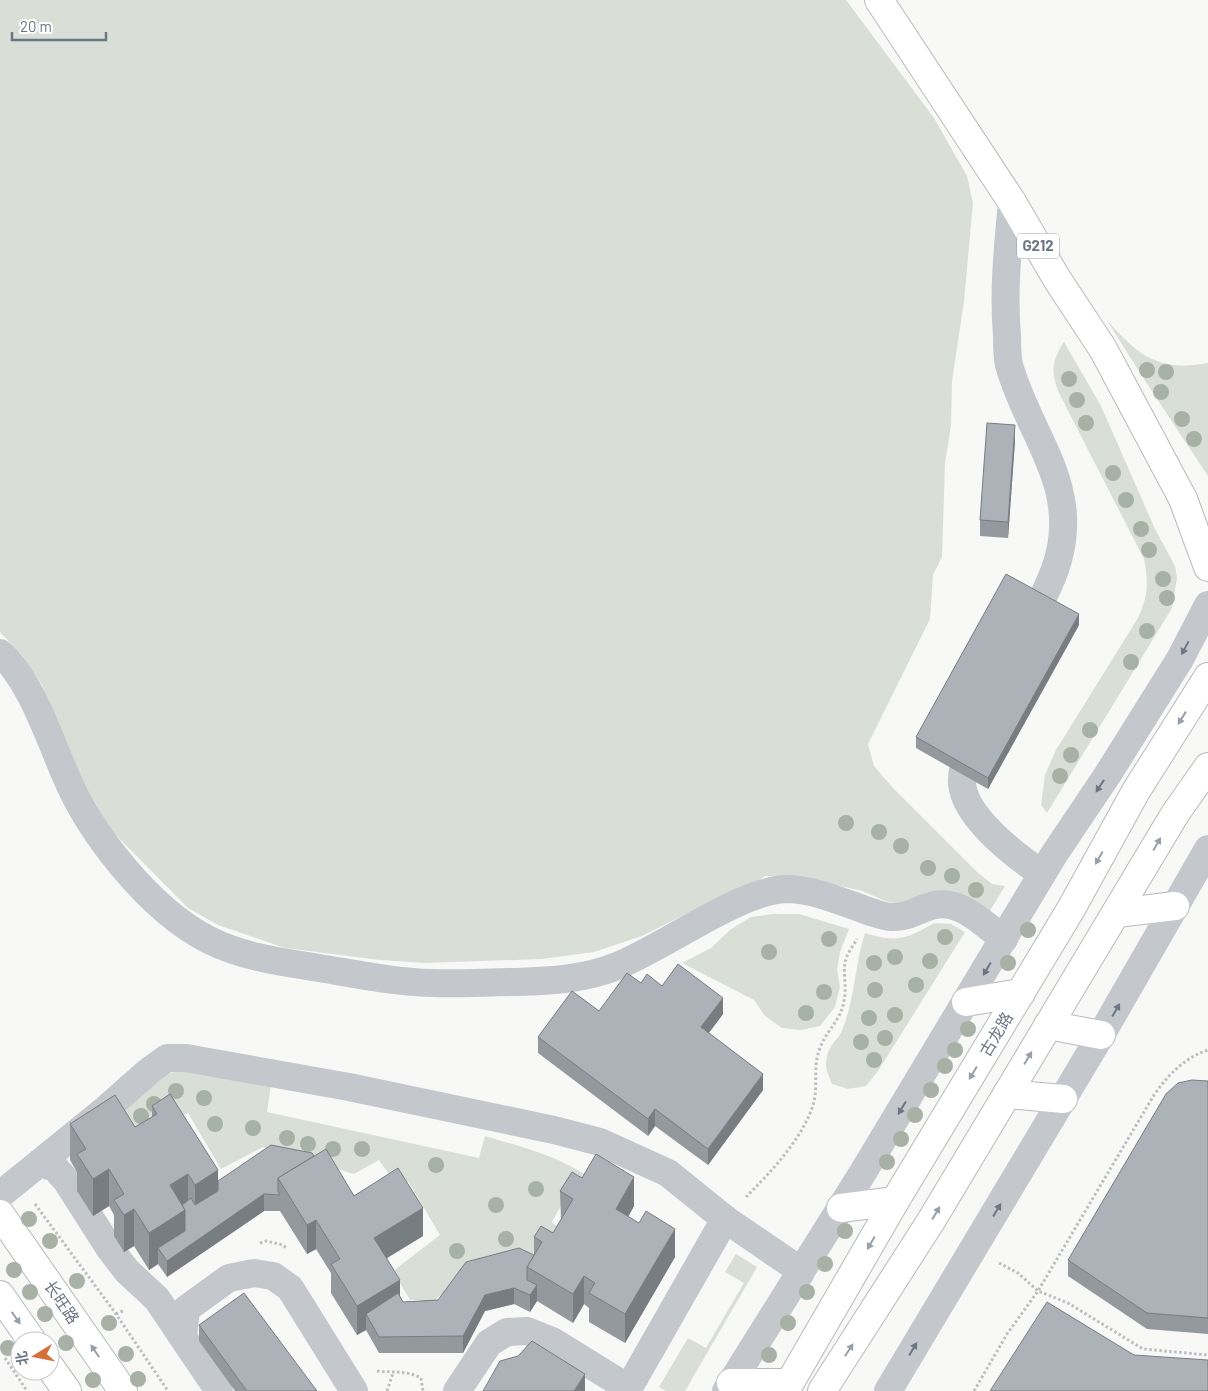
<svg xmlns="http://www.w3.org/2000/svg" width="1208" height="1391" viewBox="0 0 1208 1391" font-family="Barlow,'Noto Sans SC',sans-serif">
  <rect width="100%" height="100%" fill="#f8f8f6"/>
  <g fill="#d9dfd7">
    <polygon points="0,0 846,0 934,118 967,176 973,203 964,301 952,381 951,425 945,464 942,557 933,575 930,619 868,744 874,766 892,787 977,872 992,884 1005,886 988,914 888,902 862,891 798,876 765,876 743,890 688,913 642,936 594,952 542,959 424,963 380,960 285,948 218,925 188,908 110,829 81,778 42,685 22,655 0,632"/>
    <path d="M1107 320C1138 356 1159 372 1208 363V476C1174 424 1139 373 1107 320Z"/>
    <path d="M1064 342 1101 406 1155 529 1175 566 1177 578 1172 608 1047 813 1041 805 1045 775 1056 750 1138 618C1148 595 1149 584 1144 559L1059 393C1051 372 1051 362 1064 342Z"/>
    <polygon points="773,914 799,914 849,929 840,952 837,970 840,987 835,1007 820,1026 801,1030 782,1028 765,1016 754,1000 682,963 711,948 731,929 751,917"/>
    <path d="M934 923 951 924 965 932 878 1071 866 1086 848 1089 832 1084C830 1078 826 1071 826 1065 827 1042 838 1043 843 1028 855 997 855 964 865 933 896 943 907 939 934 923Z"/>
    <path d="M181 1070 271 1085 267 1112 479 1158 485 1136C521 1147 556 1155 587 1176L568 1193 552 1222 562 1231 538 1244 530 1258 448 1289 435 1300H410L393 1271 440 1235 408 1181 398 1187 379 1160 354 1174 263 1147 221 1169 188 1113 142 1136 116 1117 159 1077Z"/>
    <polygon points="736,1254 757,1267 685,1391 666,1391 659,1387 688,1338 706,1348 744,1283 725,1272"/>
  </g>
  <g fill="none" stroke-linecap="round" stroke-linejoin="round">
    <defs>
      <g id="major">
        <polyline points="1183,499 1208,567"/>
        <polyline points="1117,913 1175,906"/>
        <polyline points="966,1002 1021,993"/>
        <polyline points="1048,1025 1101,1035"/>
        <polyline points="1007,1094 1063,1099"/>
        <polyline points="841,1208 895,1201"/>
        <polyline points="0,1214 123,1391"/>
        <polyline points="0,1295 32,1341"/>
        <polyline points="50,1367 67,1391"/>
        <polyline points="731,1383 789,1383"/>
        <polyline points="785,1391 895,1201 1071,909 1136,791 1208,677"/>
        <polyline points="822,1391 931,1221 1175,814 1208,767"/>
      </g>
      <polyline id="highway" points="879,0 1012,202 1057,279 1103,349 1183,499"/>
    </defs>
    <use href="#major" stroke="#b6b9bd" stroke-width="30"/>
    <use href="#highway" stroke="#b7babd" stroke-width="30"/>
    <g stroke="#bcbec1" stroke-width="3" stroke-dasharray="2.5 2.5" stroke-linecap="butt">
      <path d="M746 1197C770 1173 803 1138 813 1105 819 1086 812 1067 820 1048 826 1031 841 1020 844 1001 847 989 843 973 845 963 846 955 853 946 857 939"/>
      <polyline points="35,1204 116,1314 168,1391"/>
      <polyline points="260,1243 266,1241 283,1245 286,1248"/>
      <polyline points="999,1263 1018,1273 1038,1291 1068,1303 1143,1349 1208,1355"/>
      <polyline points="116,1314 125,1310"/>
      <polyline points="5,1358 27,1391"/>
      <path d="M377 1371C393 1373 406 1370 421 1378L423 1391"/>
      <polyline points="387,1391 393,1373"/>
      <path d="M974 1391 1007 1334 1038 1291 1154 1095C1168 1075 1184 1058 1208 1050"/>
    </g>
    <g stroke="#c4c7cb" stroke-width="28">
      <path d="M1012 202C1008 246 1003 291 1007 335 1007 345 1007 356 1009 365 1028 433 1078 482 1059 556 1053 581 1038 606 1027 629"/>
      <path d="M0 653C29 677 50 739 65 774 90 834 150 910 209 940 243 957 281 962 319 968 356 974 394 982 432 983 460 984 489 982 517 982 550 981 586 979 617 966 663 948 741 890 786 889 814 889 842 902 868 911 875 913 884 917 891 917 907 918 917 910 931 906 959 897 983 924 1004 939"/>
      <path d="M974 740C968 752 962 767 962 780 961 815 1016 856 1042 874"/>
      <polyline points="40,1163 55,1168 66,1180 110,1249 127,1271 157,1299 219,1391"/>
      <polyline points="0,1195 106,1109 149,1071 167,1058 186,1058 349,1087 554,1130 600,1142 668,1173 725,1219 791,1264 800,1274"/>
      <polyline points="183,1337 186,1309 229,1278 254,1273 273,1276 290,1288 354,1391"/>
      <polyline points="457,1391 489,1343 507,1332 527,1331 552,1341 628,1388"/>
      <polyline points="627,1391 725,1219"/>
      <polyline points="726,1391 862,1174 1053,856 1108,774 1180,659 1208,605"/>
      <polyline points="888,1391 1101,1035 1208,849"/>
    </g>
    <use href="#major" stroke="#fff" stroke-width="28"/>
    <use href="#highway" stroke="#fff" stroke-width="28"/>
  </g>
  <g fill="#a8b1a6">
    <circle cx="1147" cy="370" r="8"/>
    <circle cx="1166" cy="372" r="8"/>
    <circle cx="1069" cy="379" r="8"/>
    <circle cx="1161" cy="392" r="8"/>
    <circle cx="1077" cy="400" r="8"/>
    <circle cx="1182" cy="419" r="8"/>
    <circle cx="1086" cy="423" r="8"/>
    <circle cx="1194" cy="439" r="8"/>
    <circle cx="1113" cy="473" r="8"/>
    <circle cx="1126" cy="500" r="8"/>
    <circle cx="1141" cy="529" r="8"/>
    <circle cx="1149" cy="550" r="8"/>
    <circle cx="1163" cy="579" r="8"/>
    <circle cx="1167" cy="598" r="8"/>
    <circle cx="1147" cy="631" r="8"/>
    <circle cx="1131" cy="662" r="8"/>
    <circle cx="1090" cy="730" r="8"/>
    <circle cx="1071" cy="755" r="8"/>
    <circle cx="1060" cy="776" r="8"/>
    <circle cx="846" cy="823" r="8"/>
    <circle cx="879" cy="832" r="8"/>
    <circle cx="901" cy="846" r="8"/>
    <circle cx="928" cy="868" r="8"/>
    <circle cx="952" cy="876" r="8"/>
    <circle cx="976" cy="890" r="8"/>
    <circle cx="1028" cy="930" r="8"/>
    <circle cx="945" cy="937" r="8"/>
    <circle cx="829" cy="939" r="8"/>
    <circle cx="769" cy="952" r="8"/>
    <circle cx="895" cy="957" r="8"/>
    <circle cx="930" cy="961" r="8"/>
    <circle cx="874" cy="963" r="8"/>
    <circle cx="1008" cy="963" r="8"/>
    <circle cx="916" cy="985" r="8"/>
    <circle cx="875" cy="990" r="8"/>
    <circle cx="824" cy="992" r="8"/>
    <circle cx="806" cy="1013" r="8"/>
    <circle cx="895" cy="1015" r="8"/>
    <circle cx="869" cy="1018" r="8"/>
    <circle cx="968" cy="1029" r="8"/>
    <circle cx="885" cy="1038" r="8"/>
    <circle cx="861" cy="1042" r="8"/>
    <circle cx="955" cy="1050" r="8"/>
    <circle cx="874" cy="1060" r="8"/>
    <circle cx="945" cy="1066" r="8"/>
    <circle cx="931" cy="1090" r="8"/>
    <circle cx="176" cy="1091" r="8"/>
    <circle cx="204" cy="1098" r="8"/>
    <circle cx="154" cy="1104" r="8"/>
    <circle cx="915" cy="1115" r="8"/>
    <circle cx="141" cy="1116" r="8"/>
    <circle cx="215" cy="1124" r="8"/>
    <circle cx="253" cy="1128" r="8"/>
    <circle cx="287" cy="1138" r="8"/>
    <circle cx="901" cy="1139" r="8"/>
    <circle cx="308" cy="1144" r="8"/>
    <circle cx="333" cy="1149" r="8"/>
    <circle cx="362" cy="1149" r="8"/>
    <circle cx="887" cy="1162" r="8"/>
    <circle cx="436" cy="1165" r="8"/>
    <circle cx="536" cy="1189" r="8"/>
    <circle cx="496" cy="1205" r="8"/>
    <circle cx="29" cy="1219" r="8"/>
    <circle cx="845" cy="1231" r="8"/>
    <circle cx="506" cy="1239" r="8"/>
    <circle cx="50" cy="1241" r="8"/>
    <circle cx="457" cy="1251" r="8"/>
    <circle cx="825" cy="1264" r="8"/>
    <circle cx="14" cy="1270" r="8"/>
    <circle cx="77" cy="1281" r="8"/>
    <circle cx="30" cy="1292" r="8"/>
    <circle cx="807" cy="1292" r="8"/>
    <circle cx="45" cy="1314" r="8"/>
    <circle cx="109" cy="1323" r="8"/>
    <circle cx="788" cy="1323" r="8"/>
    <circle cx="66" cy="1343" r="8"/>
    <circle cx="8" cy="1348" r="8"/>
    <circle cx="126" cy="1354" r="8"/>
    <circle cx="769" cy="1355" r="8"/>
    <circle cx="138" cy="1379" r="8"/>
    <circle cx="93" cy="1380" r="8"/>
  </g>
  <g fill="#94999e">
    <polygon points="1015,441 1008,538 980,536 980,520"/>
    <polygon points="1079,625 988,789 916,748 916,737"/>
    <polygon points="641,983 662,986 723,1014 709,1033 763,1090 708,1165 655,1126 648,1136 538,1053 538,1037 599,1011"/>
    <polygon points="1208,1081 1208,1334 1147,1329 1068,1276 1068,1260"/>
    <polygon points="152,1106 218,1181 314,1156 354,1196 423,1236 387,1258 400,1297 403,1302 438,1300 534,1255 534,1237 553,1233 561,1220 560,1191 582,1178 634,1206 628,1217 675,1257 625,1343 589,1322 589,1308 584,1304 573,1323 537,1301 530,1312 514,1304 485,1311 463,1353 379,1353 366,1330 357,1335 331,1293 331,1273 316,1249 307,1254 280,1211 264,1211 167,1277 158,1264 149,1270 134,1246 124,1252 114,1236 114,1215 109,1206 93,1216 77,1191 77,1172 70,1160 70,1124 135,1127 152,1117"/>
    <polygon points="199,1325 317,1391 235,1391 199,1341"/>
  </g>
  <g fill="#787d81">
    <polygon points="1015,425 1015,441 1008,538 1008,522"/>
    <polygon points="1079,614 1079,625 988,789 988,778"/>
    <polygon points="723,998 723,1014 701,1043 701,1027"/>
    <polygon points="763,1074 763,1090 708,1165 708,1149"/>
    <polygon points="655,1109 655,1126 648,1136 648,1119"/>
    <polygon points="109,1169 109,1206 93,1216 93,1179"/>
    <polygon points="218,1170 218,1207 195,1221 195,1185"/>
    <polygon points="188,1174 188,1210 185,1247 158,1248 158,1264 149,1270 149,1233 170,1185"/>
    <polygon points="634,1177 634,1206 616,1238 616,1209"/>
    <polygon points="264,1194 264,1211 167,1277 167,1261"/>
    <polygon points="423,1208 423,1236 374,1266 374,1238"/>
    <polygon points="134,1209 134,1246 124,1252 124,1215"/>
    <polygon points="316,1220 316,1249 307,1254 307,1225"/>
    <polygon points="675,1229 675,1257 625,1343 625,1314"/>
    <polygon points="584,1276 584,1304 573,1323 573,1294"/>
    <polygon points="400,1280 400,1308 366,1314 366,1330 357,1335 357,1306"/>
    <polygon points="537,1285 537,1301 530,1312 530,1295"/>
    <polygon points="514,1288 514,1304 485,1311 463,1353 463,1336 485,1295"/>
    <polygon points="585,1374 585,1391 574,1391"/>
  </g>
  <g fill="#acb2b8" stroke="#787d81">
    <polygon points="987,423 1015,425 1008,522 980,520"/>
    <polygon points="1006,574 1079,614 988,778 916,737"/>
    <polygon points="678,964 723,998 701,1027 763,1074 708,1149 655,1109 648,1119 538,1037 572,991 599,1011 627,973 641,983 647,974 662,986"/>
    <polygon points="1192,1080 1208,1081 1208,1318 1147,1313 1068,1260 1166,1094 1178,1083"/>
    <polygon points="170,1094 218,1170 195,1185 188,1174 170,1185 185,1210 149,1233 134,1209 124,1215 114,1200 124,1194 109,1169 93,1179 77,1154 86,1149 70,1124 115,1095 135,1127 157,1114 152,1106"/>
    <polygon points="271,1145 312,1153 314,1156 278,1178 278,1191 280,1195 264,1194 167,1261 158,1248 185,1231 185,1210 182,1205 191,1198 195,1205 218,1191 218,1181"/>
    <polygon points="326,1149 354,1196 398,1168 423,1208 374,1238 400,1280 357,1306 331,1264 340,1259 316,1220 307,1225 278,1178"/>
    <polygon points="596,1154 634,1177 616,1209 639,1223 646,1211 675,1229 625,1314 589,1293 595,1283 584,1276 573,1294 527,1267 542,1242 534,1237 541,1226 553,1233 573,1199 560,1191 572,1172 582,1178"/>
    <polygon points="519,1248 534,1255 527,1267 527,1280 537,1285 530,1295 514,1288 485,1295 463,1336 379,1337 366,1314 398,1293 403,1302 438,1300 466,1262"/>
    <polygon points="244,1293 317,1391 247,1391 199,1325"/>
    <polygon points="1047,1302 1134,1355 1208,1360 1208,1391 990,1391"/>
    <polygon points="532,1341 585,1374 574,1391 483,1391 500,1361 518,1356"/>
  </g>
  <defs><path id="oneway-solid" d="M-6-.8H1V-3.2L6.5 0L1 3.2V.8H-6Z" transform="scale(1.25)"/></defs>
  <g fill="#6a7684">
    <use href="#oneway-solid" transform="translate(1185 648) rotate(118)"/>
    <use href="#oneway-solid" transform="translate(1100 786) rotate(123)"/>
    <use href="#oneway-solid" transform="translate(987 969) rotate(120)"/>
    <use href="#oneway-solid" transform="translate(1116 1010) rotate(-60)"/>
    <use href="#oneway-solid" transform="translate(902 1108) rotate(121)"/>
    <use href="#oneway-solid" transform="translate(997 1210) rotate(-59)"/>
    <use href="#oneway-solid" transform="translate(913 1349) rotate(-59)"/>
  </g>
  <g fill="#979fa9">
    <use href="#oneway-solid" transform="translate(1182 718) rotate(122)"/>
    <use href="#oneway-solid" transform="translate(1157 844) rotate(-60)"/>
    <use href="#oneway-solid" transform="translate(1099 858) rotate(119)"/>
    <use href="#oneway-solid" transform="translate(1028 1058) rotate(-59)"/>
    <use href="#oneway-solid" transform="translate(973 1073) rotate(121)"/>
    <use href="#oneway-solid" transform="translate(936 1213) rotate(-59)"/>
    <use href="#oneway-solid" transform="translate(871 1243) rotate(120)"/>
    <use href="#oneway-solid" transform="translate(16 1318) rotate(55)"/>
    <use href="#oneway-solid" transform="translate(849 1350) rotate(-57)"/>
    <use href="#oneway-solid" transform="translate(95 1351) rotate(-124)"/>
  </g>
  <g text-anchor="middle" stroke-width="5" stroke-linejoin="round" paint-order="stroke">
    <rect fill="#fff" stroke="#979fa9" stroke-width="1" x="1017" y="233.5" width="42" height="25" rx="4"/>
    <g font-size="15" font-weight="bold" fill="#6a7684">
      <text x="1038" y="251">G212</text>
    </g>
    <g font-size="16" fill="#6a7684" stroke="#fff">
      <text transform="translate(996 1034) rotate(-59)" y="6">古龙路</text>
      <text transform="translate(62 1302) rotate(56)" y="6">长旺路</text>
    </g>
  </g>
  <g transform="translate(35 1356) rotate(260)"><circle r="24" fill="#ffffff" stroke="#c3c8ce"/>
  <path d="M0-4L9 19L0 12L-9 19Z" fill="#d46e3a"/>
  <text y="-8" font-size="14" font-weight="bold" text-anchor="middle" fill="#6a7684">北</text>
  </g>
  <path d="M12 32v8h94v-8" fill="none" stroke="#6a7684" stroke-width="2.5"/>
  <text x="20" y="32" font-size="15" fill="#6a7684" stroke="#ffffff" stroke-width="4" paint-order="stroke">20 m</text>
</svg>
